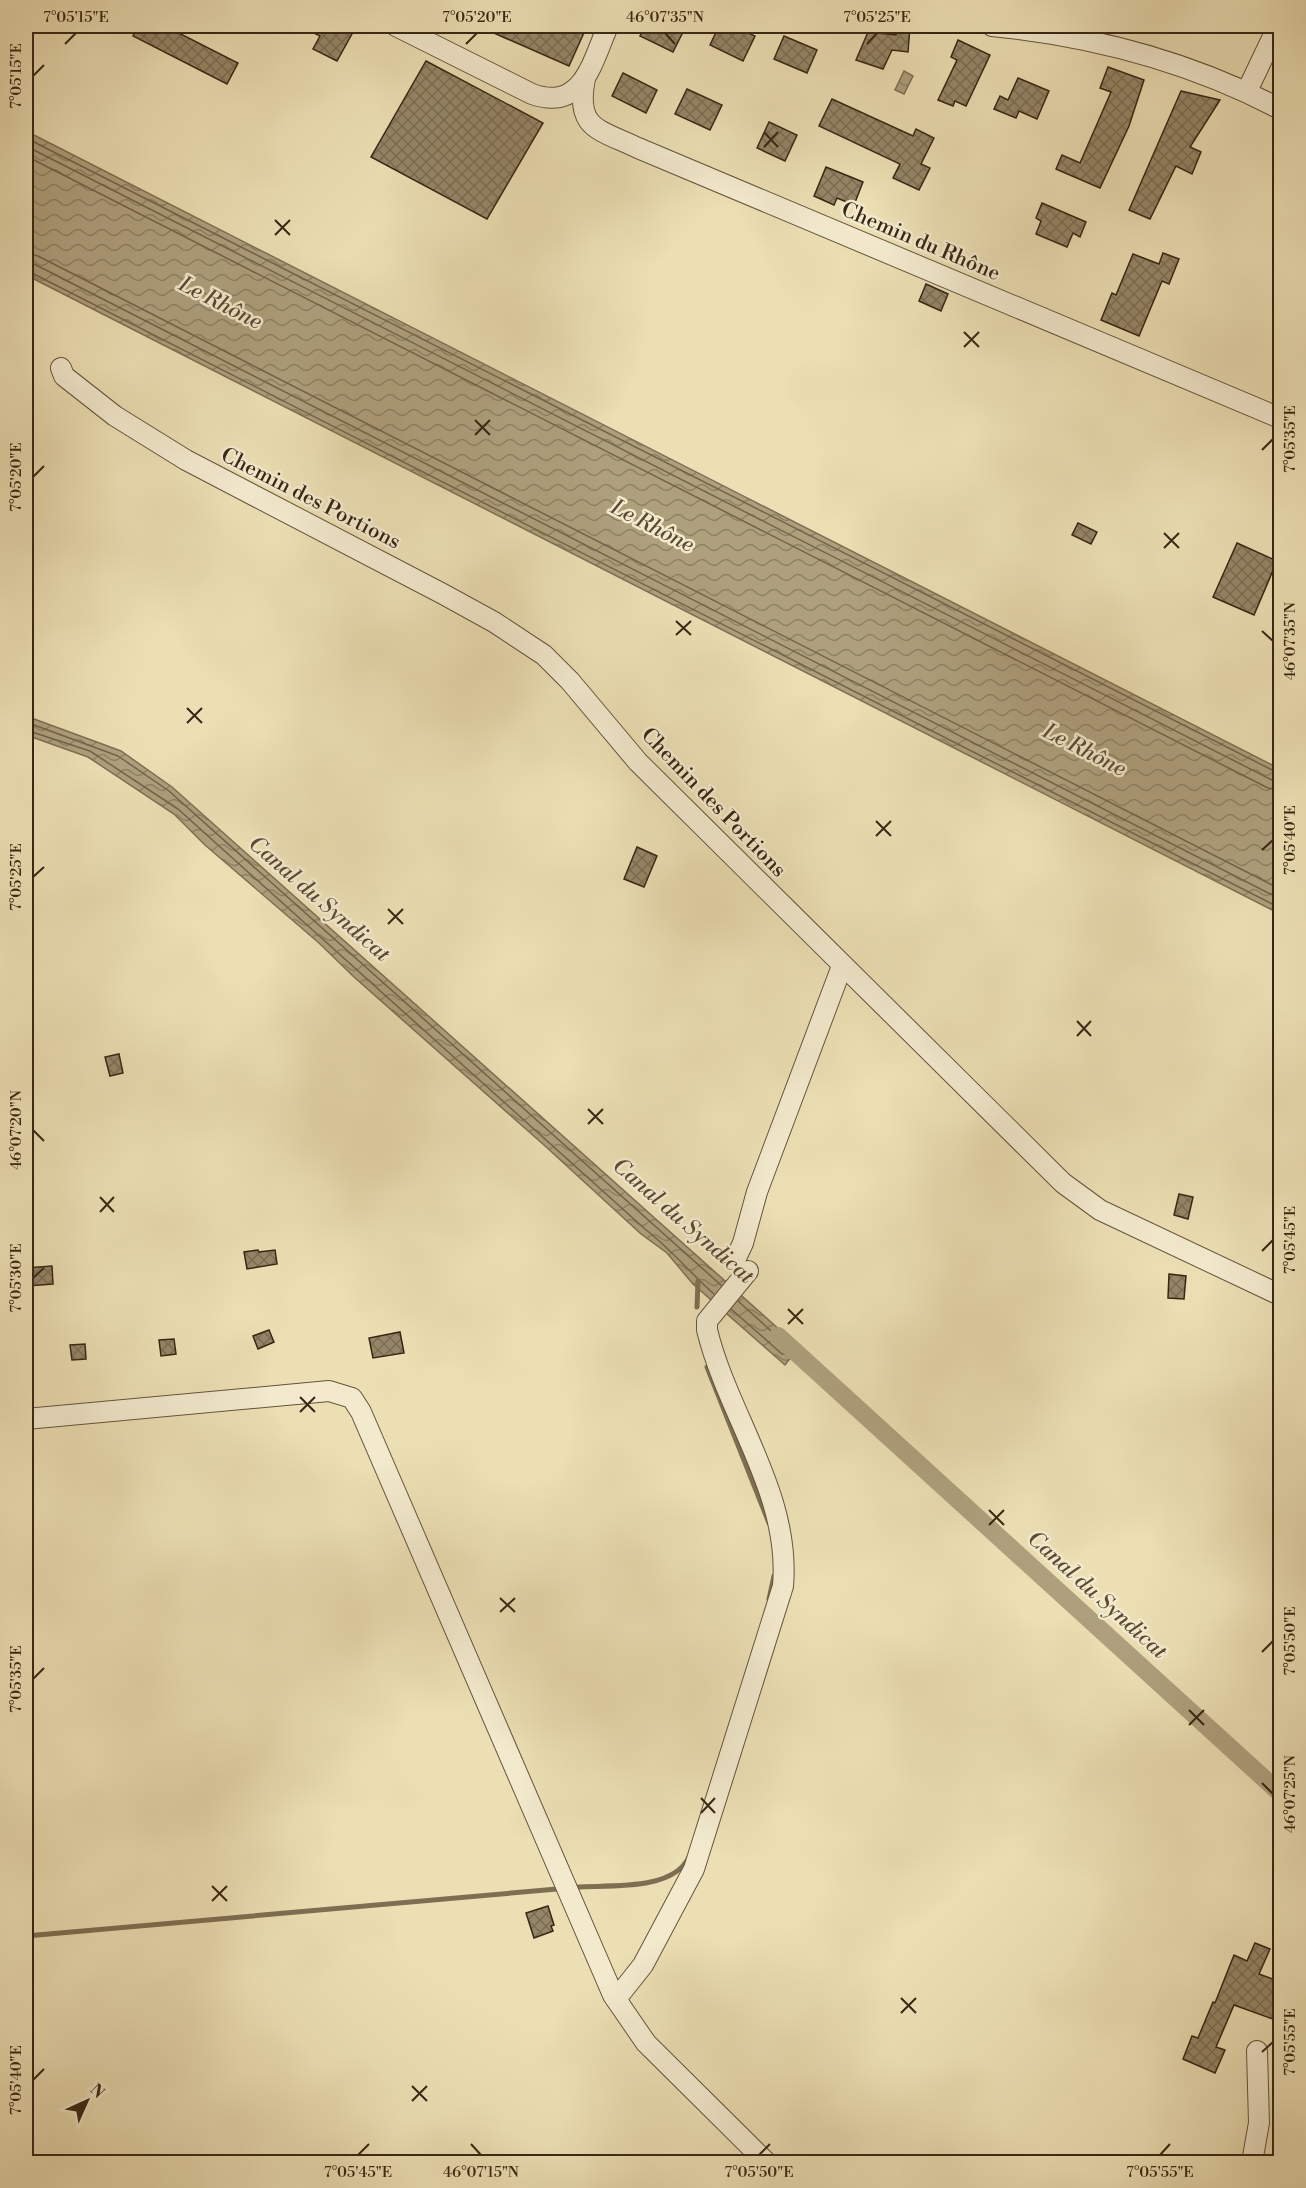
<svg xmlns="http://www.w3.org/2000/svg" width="1306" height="2188" viewBox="0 0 1306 2188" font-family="'Libre Bodoni',serif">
  <defs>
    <pattern id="water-waves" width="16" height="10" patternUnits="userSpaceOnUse" patternTransform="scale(1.5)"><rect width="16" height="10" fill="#aea07d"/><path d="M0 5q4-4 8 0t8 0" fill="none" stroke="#8e8265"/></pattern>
    <pattern id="building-cross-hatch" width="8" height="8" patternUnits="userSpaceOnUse" patternTransform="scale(1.5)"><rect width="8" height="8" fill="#958667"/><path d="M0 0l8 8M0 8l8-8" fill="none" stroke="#7a6d54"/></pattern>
  </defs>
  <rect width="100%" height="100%" fill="#ecdfb4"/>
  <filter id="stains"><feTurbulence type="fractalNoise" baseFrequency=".00333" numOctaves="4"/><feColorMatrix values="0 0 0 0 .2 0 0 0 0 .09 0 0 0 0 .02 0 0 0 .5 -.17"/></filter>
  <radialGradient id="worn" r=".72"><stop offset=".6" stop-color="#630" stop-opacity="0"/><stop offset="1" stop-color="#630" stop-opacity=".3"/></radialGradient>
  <g fill="url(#water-waves)" stroke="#7e6f53" stroke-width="1.5">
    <polygon points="904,71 913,76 904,94 895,90"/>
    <polygon points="26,131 1280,769 1280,914 26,275"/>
    <polygon points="26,716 121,751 172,787 799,1347 785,1365 693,1284 667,1253 641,1234 544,1145 354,977 319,943 205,845 174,814 88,757 26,735"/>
  </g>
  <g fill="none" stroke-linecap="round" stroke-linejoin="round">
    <g stroke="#726348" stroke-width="1.5">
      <polyline points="26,138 1280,774"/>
      <polyline points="26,146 1272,780 1280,782"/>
      <polyline points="26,156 1268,788 1280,791"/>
      <polyline points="26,253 38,256 1280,889"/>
      <polyline points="26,262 34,264 1280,899"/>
      <polyline points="26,270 1280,908"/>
      <polyline points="26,722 118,756 169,791 722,1286"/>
      <path d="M26 730 90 751 178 809 645 1229C672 1250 690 1273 714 1294"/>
      <polyline points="731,1309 782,1354 786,1354 789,1347 738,1301"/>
    </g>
    <g stroke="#7e6f53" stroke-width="5">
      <polyline points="697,1307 698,1281"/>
      <polyline points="707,1367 769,1523"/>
      <polyline points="769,1599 774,1576"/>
      <path d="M577 1887C610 1885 673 1891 689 1857"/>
      <polyline points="26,1936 557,1889"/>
    </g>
    <polyline stroke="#aea07d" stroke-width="18" points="778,1336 1280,1793"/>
  </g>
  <g fill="url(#building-cross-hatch)" stroke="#372613" stroke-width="1.5">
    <polygon points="138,26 165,26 238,63 227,84 133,36"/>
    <polygon points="300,26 341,26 353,32 337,61 313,49 320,36"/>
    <polygon points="478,26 545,26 559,32 562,26 587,26 569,66"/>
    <polygon points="645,26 686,26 673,52 640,36"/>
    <polygon points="719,26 733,26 755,36 743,61 710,45"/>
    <polygon points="898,26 910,26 908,52 892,50 883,69 856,60 868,32 896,35"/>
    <polygon points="784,36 817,50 807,73 774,59"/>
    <polygon points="958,40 990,55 966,106 955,101 953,106 938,100 957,60 951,57"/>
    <polygon points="426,61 543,123 487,219 371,157"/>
    <polygon points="1108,67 1144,80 1129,126 1100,188 1056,169 1062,155 1080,163 1111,92 1100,88"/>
    <polygon points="623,73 657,90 646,113 612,96"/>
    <polygon points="1018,78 1049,91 1037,119 1019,111 1016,118 994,109 1000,96 1008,100"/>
    <polygon points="687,89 722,105 710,130 675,114"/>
    <polygon points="1181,91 1220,100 1190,147 1201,152 1192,174 1176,166 1150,219 1129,210"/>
    <polygon points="832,99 913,136 916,129 934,138 921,164 930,168 919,190 893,178 900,164 819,126"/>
    <polygon points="769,122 797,135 785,161 757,148"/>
    <polygon points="826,167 863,182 854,205 837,198 834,205 814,196"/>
    <polygon points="1042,203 1086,222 1080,237 1073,233 1067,247 1036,234 1041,221 1036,218"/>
    <polygon points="1163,253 1179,259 1169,284 1162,281 1139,336 1101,320 1112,293 1116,295 1133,254 1159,264"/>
    <polygon points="926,284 948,294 941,311 919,301"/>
    <polygon points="1078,523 1097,532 1091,544 1072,535"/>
    <polygon points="1237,543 1277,561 1254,615 1213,597"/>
    <polygon points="637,847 657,856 644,887 624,879"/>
    <polygon points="119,1054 123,1073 110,1076 105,1057"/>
    <polygon points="1179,1194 1193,1197 1188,1219 1174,1215"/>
    <polygon points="258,1250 259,1252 275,1250 277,1264 247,1269 244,1252"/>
    <polygon points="52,1266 53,1284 27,1286 26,1268"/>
    <polygon points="1169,1274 1186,1276 1184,1299 1168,1298"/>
    <polygon points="269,1330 274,1342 258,1349 253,1336"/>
    <polygon points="400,1332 404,1353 373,1358 369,1338"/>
    <polygon points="174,1339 176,1354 161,1356 159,1340"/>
    <polygon points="85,1344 86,1359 72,1360 70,1345"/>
    <polygon points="548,1906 554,1925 551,1926 553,1931 534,1938 526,1913"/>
    <polygon points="1255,1943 1270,1949 1259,1974 1281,1982 1281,2022 1234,2005 1216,2047 1225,2050 1215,2073 1183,2059 1192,2036 1198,2038 1213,2002 1215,2003 1234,1955 1247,1961"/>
  </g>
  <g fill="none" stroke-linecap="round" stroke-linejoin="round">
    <defs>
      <g id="street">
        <path d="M396 26 532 94C583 112 592 62 608 26"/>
        <path d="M992 26C1092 36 1191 62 1280 109"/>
        <path d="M585 78C575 129 598 129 638 148L1280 418"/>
        <polyline points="1247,91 1278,26"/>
        <polyline points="61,368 64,376 115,416 186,460 443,594 494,622 544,655 570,681 638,762 1063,1183 1100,1210 1280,1295"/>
        <polyline points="735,1260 743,1243 757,1192 842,966"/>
        <polyline points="26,1419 329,1391 352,1398 361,1412 613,1995 646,2043 766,2162"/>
        <path d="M616 1999 643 1965 694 1869 783 1586C791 1494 728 1416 707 1330V1321L748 1271"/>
        <polyline points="1252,2162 1259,2123 1257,2051"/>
      </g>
    </defs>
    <use href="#street" stroke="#64543b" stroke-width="22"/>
    <use href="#street" stroke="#f3eace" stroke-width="20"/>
  </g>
  <path fill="none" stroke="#372613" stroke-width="2" d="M665 33 675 44M65 44 76 33M466 44 477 33M867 44 877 33M33 76 44 65M764 132 778 147M764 147 778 132M275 220 290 235M275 235 290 220M964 332 979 347M964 347 979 332M475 420 490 435M475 435 490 420M1262 450 1273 439M33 477 44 466M1164 533 1179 548M1164 548 1179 533M676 621 691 635M1262 631 1273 641M676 635 691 621M187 708 202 723M187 723 202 708M876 821 891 836M876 836 891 821M1262 850 1273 840M33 877 44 867M388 909 403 924M388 924 403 909M1077 1021 1091 1036M1077 1036 1091 1021M588 1109 603 1124M588 1124 603 1109M33 1130 44 1141M100 1197 114 1212M100 1212 114 1197M1262 1251 1273 1240M33 1278 44 1268M788 1309 803 1324M788 1324 803 1309M300 1397 315 1412M300 1412 315 1397M989 1510 1004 1525M989 1525 1004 1510M500 1598 515 1612M500 1612 515 1598M1262 1652 1273 1641M33 1679 44 1668M1189 1710 1204 1725M1189 1725 1204 1710M1262 1783 1273 1794M701 1798 715 1813M701 1813 715 1798M212 1886 227 1901M212 1901 227 1886M901 1998 916 2013M901 2013 916 1998M1262 2052 1273 2042M33 2080 44 2069M412 2086 427 2101M412 2101 427 2086M471 2144 481 2155M358 2155 369 2144M759 2155 770 2144M1160 2155 1170 2144"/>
  <g text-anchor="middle" stroke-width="5" stroke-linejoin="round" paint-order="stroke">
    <g font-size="21" fill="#372613" stroke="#f3eace">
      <text transform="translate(921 241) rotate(23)" y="7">Chemin du Rhône</text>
      <text transform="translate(311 498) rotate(27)" y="7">Chemin des Portions</text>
      <text transform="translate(714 802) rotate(46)" y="7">Chemin des Portions</text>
    </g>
    <g font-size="22" font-style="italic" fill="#5b4b33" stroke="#f3eace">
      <text transform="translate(221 302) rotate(27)" y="8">Le Rhône</text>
      <text transform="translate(653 525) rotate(27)" y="8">Le Rhône</text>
      <text transform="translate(1085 749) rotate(27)" y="8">Le Rhône</text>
      <text transform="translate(320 898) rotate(41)" y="8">Canal du Syndicat</text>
      <text transform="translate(684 1220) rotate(41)" y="8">Canal du Syndicat</text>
      <text transform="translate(1098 1594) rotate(42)" y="8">Canal du Syndicat</text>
    </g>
  </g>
  <rect width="1306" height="2188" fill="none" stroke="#ecdfb4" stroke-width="66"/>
  <g transform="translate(87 2101) rotate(45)" stroke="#f3eace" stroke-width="4.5" paint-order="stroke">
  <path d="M0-4.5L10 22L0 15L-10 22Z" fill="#372613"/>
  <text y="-9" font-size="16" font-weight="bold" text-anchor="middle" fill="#372613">N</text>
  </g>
  <rect x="33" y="33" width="1240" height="2122" fill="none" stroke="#372613" stroke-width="2"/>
  <g font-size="15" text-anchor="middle" fill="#372613">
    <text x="76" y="22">7°05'15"E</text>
    <text x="477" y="22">7°05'20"E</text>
    <text x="665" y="22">46°07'35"N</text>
    <text x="877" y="22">7°05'25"E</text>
    <text transform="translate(16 76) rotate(-90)" y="5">7°05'15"E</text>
    <text transform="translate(1290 439) rotate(-90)" y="5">7°05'35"E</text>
    <text transform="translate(16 477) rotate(-90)" y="5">7°05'20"E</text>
    <text transform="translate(1290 641) rotate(-90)" y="5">46°07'35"N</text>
    <text transform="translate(1290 840) rotate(-90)" y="5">7°05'40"E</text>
    <text transform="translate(16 877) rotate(-90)" y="5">7°05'25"E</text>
    <text transform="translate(16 1130) rotate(-90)" y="5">46°07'20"N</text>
    <text transform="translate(1290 1240) rotate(-90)" y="5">7°05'45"E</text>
    <text transform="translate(16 1278) rotate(-90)" y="5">7°05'30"E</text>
    <text transform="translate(1290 1641) rotate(-90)" y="5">7°05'50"E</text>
    <text transform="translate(16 1679) rotate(-90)" y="5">7°05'35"E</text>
    <text transform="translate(1290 1794) rotate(-90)" y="5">46°07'25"N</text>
    <text transform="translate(1290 2042) rotate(-90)" y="5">7°05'55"E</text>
    <text transform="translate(16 2080) rotate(-90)" y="5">7°05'40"E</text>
    <text x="358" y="2177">7°05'45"E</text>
    <text x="481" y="2177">46°07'15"N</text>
    <text x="759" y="2177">7°05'50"E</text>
    <text x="1160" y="2177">7°05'55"E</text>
  </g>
  <rect width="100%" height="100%" filter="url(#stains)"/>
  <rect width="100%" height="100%" fill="url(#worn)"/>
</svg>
